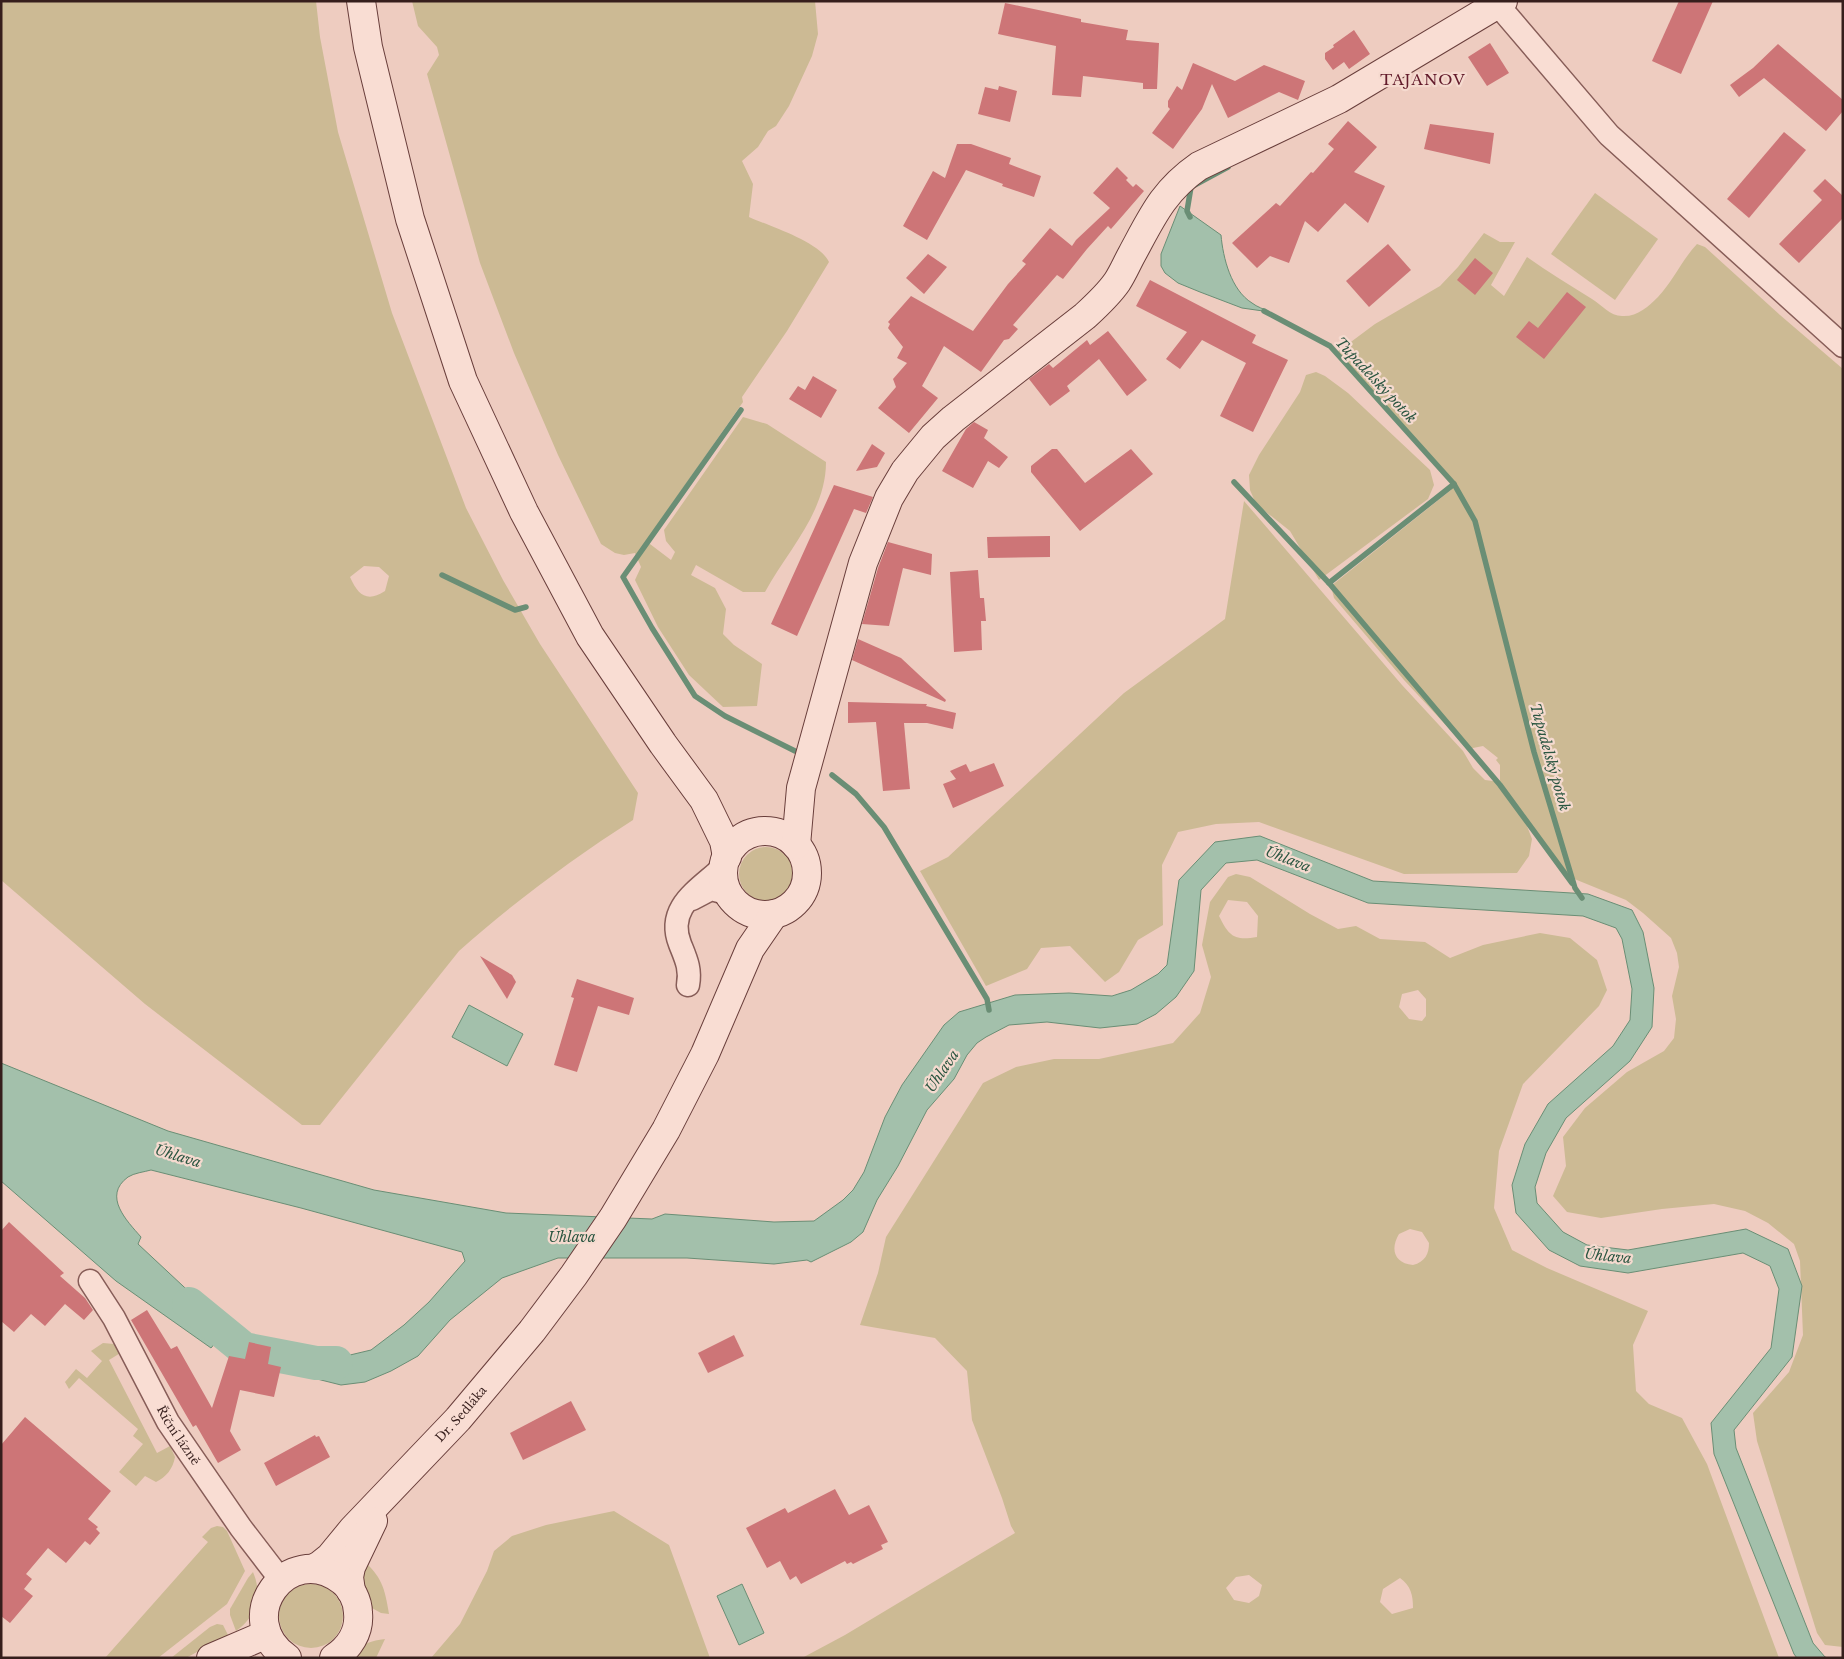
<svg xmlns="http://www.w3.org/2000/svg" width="1844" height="1659" viewBox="0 0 1844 1659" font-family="'Libre Baskerville',serif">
  <rect width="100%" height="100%" fill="#eeccc0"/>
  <g fill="#ccba94" fill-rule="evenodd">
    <path d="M1 1H316L320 37 338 132 392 313 466 508 503 580 540 644 638 793 633 820C572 859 513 903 459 951L320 1125H302L145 1004 1 880ZM364 566 379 567 389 576 385 591C367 603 358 595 350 577Z"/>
    <path d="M412 1H815L818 34 812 56 789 106 776 126 768 131 758 147 742 161 753 184 749 217C769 226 820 242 829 262L787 331 742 397 743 402 646 541 671 560 675 552 666 541 664 530 743 417 767 424 826 462C826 512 788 550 765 592H743L696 565 691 575 715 588 726 609 723 634 734 645 762 664 757 706 723 707 689 675 658 627 635 580 641 567 635 553 624 555 615 553 601 544 558 455 514 353 480 263 427 74 439 55 437 47 418 26Z"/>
    <polygon points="1595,193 1658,239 1615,300 1551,254"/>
    <path d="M1484 233 1500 242H1515L1491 285 1504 296 1527 257C1548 272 1570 285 1592 299 1602 305 1610 316 1622 316 1637 317 1648 307 1658 297 1673 281 1682 260 1697 244L1705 247 1780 315 1843 369V1647L1825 1645 1817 1633 1757 1441 1753 1413 1789 1372 1803 1335 1800 1261 1794 1244 1768 1223 1745 1211 1714 1204 1662 1209 1601 1218 1567 1212 1553 1196 1566 1166 1563 1137 1585 1108 1627 1072 1664 1051 1674 1038 1676 1019 1672 996 1679 967 1677 953 1671 938 1643 913 1626 900 1572 878 1525 821 1532 839 1529 856 1517 873 1404 874 1259 822 1216 824 1178 832 1162 865 1163 925 1138 940 1119 972 1105 982 1070 946 1041 948 1027 969 986 986 920 871 948 857 1124 693 1225 619 1244 501 1402 685 1463 751 1473 768 1485 780 1500 782V765L1496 760 1498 758 1483 746 1468 749 1404 680 1334 598 1331 586 1451 490 1452 479 1336 353 1375 324 1440 286 1458 267Z"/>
    <polygon points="1316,372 1325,376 1348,393 1430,470 1434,485 1428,499 1319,580 1290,531 1256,504 1250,490 1249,475 1259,455 1300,392 1306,375"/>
    <circle cx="766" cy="874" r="27"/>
    <path d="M1236 874 1250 877 1310 914 1338 929 1356 926 1380 939 1425 942 1450 958 1483 945 1540 933 1570 938 1597 960 1607 990 1599 1006 1523 1084 1499 1151 1494 1208 1512 1250 1547 1268 1648 1311 1633 1345 1636 1391 1649 1404 1682 1418 1707 1464 1779 1658H802L845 1635 1015 1533 1011 1526 1002 1498 972 1420 967 1371 935 1338 860 1325 878 1273 886 1237 983 1083 1016 1067 1054 1059H1099L1173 1043 1200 1013 1211 977 1202 945 1210 902 1228 877ZM1228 900 1247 902 1258 916 1257 937C1234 941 1229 936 1219 916ZM1418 990 1426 999V1016L1422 1021 1409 1019 1399 1007 1402 994ZM1410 1229 1422 1232 1429 1243C1429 1254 1425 1262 1413 1265 1394 1263 1390 1249 1399 1234ZM1249 1575 1262 1585 1259 1596 1249 1603 1234 1600 1226 1588 1236 1577ZM1400 1578C1411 1586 1413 1595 1413 1608L1392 1614 1380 1602 1383 1589Z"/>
    <path d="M103 1343 114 1344 122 1352 109 1360 157 1453 170 1446 175 1457C173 1469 166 1477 156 1482L145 1476 136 1486 119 1472 143 1444 133 1436 138 1429 79 1378 69 1389 65 1382 76 1369 87 1378 102 1361 91 1351Z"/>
    <polygon points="614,1511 669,1545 710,1658 431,1658 460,1624 487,1571 494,1551 512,1536 546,1525"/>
    <polygon points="217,1526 223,1527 227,1531 245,1571 227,1604 158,1658 105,1658 208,1542 202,1537 211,1528"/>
    <path d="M361 1558C382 1578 384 1585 389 1614L381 1613 370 1607 357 1568Z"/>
    <path d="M253 1572C263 1595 256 1617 236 1631L230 1615V1609L248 1578Z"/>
    <circle cx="311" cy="1616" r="32"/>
    <polygon points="217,1624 223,1625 228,1635 186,1658 171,1658 210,1627"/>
    <path d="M385 1639 376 1658H348C361 1646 366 1641 385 1639Z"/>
  </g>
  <g fill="#a3c0ab" stroke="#6a8e75">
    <path d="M1180 206 1221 235C1223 258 1231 290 1252 303 1257 307 1264 309 1270 312L1242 308 1200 292 1178 283 1165 273 1161 266V254Z"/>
    <path d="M1260 836 1373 881 1588 894 1632 910 1643 932 1654 988 1652 1027 1630 1061 1566 1118 1546 1153 1535 1187 1537 1203 1563 1232 1587 1245 1628 1250 1746 1229 1788 1249 1802 1286 1792 1357 1734 1430 1736 1448 1813 1643 1825 1657 1828 1658H1797L1794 1654 1714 1454 1711 1423 1771 1348 1779 1289 1770 1266 1743 1253 1628 1273 1580 1266 1549 1250 1516 1213 1512 1185 1525 1144 1548 1104 1613 1046 1630 1020 1632 989 1622 939 1616 928 1583 916 1368 903 1257 860 1226 863 1201 890 1194 971 1176 997 1156 1014 1137 1024 1100 1028 1047 1022 1009 1025 986 1037 977 1043 967 1055 954 1079 927 1110 898 1166 877 1200 863 1232 851 1242 811 1262 807 1260 774 1264 687 1258H558L502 1278 450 1320 418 1356 391 1371 365 1382 341 1385 289 1372 291 1348 350 1355 371 1350 404 1325 429 1302 465 1261 462 1252 301 1208 151 1170C144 1172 134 1173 128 1177 102 1196 127 1221 141 1237L138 1244 228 1328 211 1348 116 1281 1 1181V1063L168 1131 374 1190 506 1213 652 1219 665 1214 774 1222 814 1221 843 1200 853 1190 864 1172 885 1117 902 1085 944 1025 959 1012 1015 995 1069 993 1112 996 1131 990 1158 974 1167 965 1179 880 1215 842Z"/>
    <polygon points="469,1005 523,1034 507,1066 452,1037"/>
    <polygon points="742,1584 764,1633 739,1645 717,1596"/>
  </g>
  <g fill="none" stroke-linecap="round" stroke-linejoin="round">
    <g stroke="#6a8e75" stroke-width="5.5">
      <polyline points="1190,217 1187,211 1191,187 1228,167"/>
      <polyline points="1264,311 1330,346 1454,484 1475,521 1534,752 1575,888 1582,898"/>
      <polyline points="741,410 623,577 652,628 695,696 725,716 795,751"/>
      <polyline points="1234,482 1329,583"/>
      <polyline points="1454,484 1329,583 1500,785 1572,883"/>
      <polyline points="442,575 515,610 526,607"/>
      <polyline points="832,775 856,794 884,827 987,999 989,1010"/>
    </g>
    <polyline stroke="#a3c0ab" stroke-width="34" points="189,1304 244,1349 316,1363 336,1363"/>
  </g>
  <g fill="#cd7577">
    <polygon points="1679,1 1713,1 1681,74 1652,61"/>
    <polygon points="1005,3 1081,19 1081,22 1128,30 1126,40 1159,43 1157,89 1143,89 1143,83 1083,76 1081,97 1052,95 1056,46 998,34"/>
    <polygon points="1354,30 1370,54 1349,69 1344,62 1333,70 1325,59 1325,53 1334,47 1333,45"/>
    <polygon points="1490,43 1509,73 1487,86 1468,57"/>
    <polygon points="1778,44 1843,100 1843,111 1826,131 1764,78 1739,97 1730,85 1753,68"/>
    <polygon points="1193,63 1235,81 1264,65 1305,81 1298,100 1279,92 1228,118 1212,84 1202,109 1173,149 1152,133 1170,109 1168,107 1168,101 1177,86 1182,90"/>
    <polygon points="999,86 1017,91 1010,122 978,114 985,87 998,90"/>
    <polygon points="1348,121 1377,147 1354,172 1385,186 1368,223 1345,203 1318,232 1305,221 1289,263 1270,256 1257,268 1232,243 1276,203 1280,206 1311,172 1313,173 1334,149 1328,144"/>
    <polygon points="1430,124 1494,133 1490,164 1424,149"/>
    <polygon points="1784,132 1806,150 1749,218 1727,199"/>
    <polygon points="957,144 971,144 1011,158 1009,164 1041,176 1034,197 1002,186 1003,184 966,170 927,240 903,226 933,171 945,178"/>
    <polygon points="1117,167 1128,178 1126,180 1133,187 1136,184 1144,191 1111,229 1108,226 1087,249 1063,279 1057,275 1013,325 1018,329 1009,339 1004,340 981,372 944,346 922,386 938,398 909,433 878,408 896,387 893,379 907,363 897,358 903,347 888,328 890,324 888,322 911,296 973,331 1008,284 1026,264 1022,261 1050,228 1072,246 1076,240 1110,208 1093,193"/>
    <polygon points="1825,179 1843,196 1843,218 1799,263 1779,244 1822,200 1813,191"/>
    <polygon points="1388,244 1411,270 1369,307 1346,281"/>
    <polygon points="928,254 947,267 924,294 906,278"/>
    <polygon points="1475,258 1493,273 1475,295 1457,280"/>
    <polygon points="1150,280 1256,335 1252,343 1288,360 1253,432 1220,416 1246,363 1202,340 1180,369 1166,359 1187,332 1136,306"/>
    <polygon points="1567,292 1586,307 1544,359 1516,337 1529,321 1538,328"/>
    <polygon points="1108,331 1147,380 1127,396 1099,359 1067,386 1070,391 1050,406 1029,379 1049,364 1053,368 1087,340 1090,345"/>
    <polygon points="813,376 837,390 821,418 789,399 798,386 805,390"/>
    <polygon points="974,422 988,430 984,438 1008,457 999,468 988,461 973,488 942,471 966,429"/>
    <polygon points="872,444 885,453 877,467 856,471"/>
    <polygon points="1052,449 1057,449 1085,483 1131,449 1153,474 1080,531 1031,472 1031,466"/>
    <polygon points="834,485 873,497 866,513 854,509 797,636 771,624"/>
    <polygon points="1050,536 1050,557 988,558 987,537"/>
    <polygon points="888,542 932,554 931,575 903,568 889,626 862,624 878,568"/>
    <polygon points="978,570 980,598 984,598 986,621 981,621 982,650 954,652 950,572"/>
    <polygon points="858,639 901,658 946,700 945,702 852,660"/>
    <polygon points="848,702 927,704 926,706 956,713 953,729 927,723 904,723 910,789 883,791 876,722 848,723"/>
    <polygon points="994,763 1004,786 953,808 943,784 956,779 950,771 966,764 970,772"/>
    <polygon points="480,956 512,975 516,982 507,999"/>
    <polygon points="577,979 634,998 629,1015 598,1006 577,1072 554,1065 574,998 571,997"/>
    <polygon points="9,1222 64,1273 60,1276 85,1298 93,1310 84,1320 65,1304 45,1326 31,1314 14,1332 1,1321 1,1231"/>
    <polygon points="147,1310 171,1349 177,1346 212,1408 229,1356 245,1359 249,1342 271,1347 268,1364 281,1367 274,1397 240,1390 230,1431 241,1450 218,1463 196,1425 193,1427 131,1320"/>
    <polygon points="734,1335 744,1356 708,1373 698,1353"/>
    <polygon points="571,1401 586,1430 523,1460 510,1433"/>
    <polygon points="25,1417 111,1491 88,1519 98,1527 96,1529 100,1533 90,1545 85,1541 66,1563 48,1548 26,1574 32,1579 24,1589 33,1596 10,1623 1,1616 1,1445"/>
    <polygon points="315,1435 316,1437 319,1436 330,1457 276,1486 264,1463"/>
    <polygon points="835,1489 849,1515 869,1505 888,1542 881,1545 883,1549 853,1564 851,1562 847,1564 845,1561 801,1584 796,1576 790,1580 780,1561 767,1568 746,1528 785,1508 788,1513"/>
  </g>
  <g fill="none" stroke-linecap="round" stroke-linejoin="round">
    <defs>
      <g id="street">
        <polyline points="1498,5 1609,135 1843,346"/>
        <polyline points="692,899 711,889 729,894"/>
        <path d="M688 985C691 969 686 959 680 944 665 906 701 889 724 866"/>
        <path id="s1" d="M90 1281 114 1318 168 1422 241 1528 281 1580"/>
      </g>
      <g id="secondary">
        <polyline points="361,1 368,47 410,219 463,381 524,512 590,636 663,744 704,800 724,841 727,857"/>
        <circle cx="765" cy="873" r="42"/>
        <path d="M796 845 801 788 863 563 889 498 905 471 933 437 953 419 1085 316C1097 305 1108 295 1117 282 1123 273 1127 263 1132 254 1152 217 1163 191 1199 166L1339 99 1503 1"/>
        <path id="s2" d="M313 1569 320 1565 330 1557 353 1529 458 1419 532 1331 574 1275 613 1218 666 1130 705 1054 750 949 774 914"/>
        <polyline points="351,1591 349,1577 351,1567 373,1521"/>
        <polyline points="211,1658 267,1634"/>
        <path d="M287 1658C231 1618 288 1540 341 1580 351 1587 358 1601 358 1613 360 1632 349 1648 334 1658"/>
      </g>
    </defs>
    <use href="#street" stroke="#875d58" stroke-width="25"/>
    <use href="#secondary" stroke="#693e3b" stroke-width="30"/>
    <use href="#street" stroke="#f9ddd3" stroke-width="22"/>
    <use href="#secondary" stroke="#f9ddd3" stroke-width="28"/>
  </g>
  <g text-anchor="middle" stroke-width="4.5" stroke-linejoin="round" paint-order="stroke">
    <g font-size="12" fill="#361e1c" stroke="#f5dacf">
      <text dy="4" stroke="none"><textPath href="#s2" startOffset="215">Dr. Sedláka</textPath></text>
      <text dy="4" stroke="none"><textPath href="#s1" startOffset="178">Říční lázně</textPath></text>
    </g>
    <g font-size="14" font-style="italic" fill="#2b5641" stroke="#f5dacf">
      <text transform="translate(1376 380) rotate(47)" y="5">Tupadelský potok</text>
      <text transform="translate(1550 757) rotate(74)" y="5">Tupadelský potok</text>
      <text transform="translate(1288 859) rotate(21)" y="5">Úhlava</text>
      <text transform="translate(942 1071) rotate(-56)" y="5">Úhlava</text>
      <text transform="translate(178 1156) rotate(17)" y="5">Úhlava</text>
      <text x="572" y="1242">Úhlava</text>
      <text transform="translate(1608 1256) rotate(6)" y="5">Úhlava</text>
    </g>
    <g font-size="15" letter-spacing="1" fill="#631b2b" stroke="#f5dacf">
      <text x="1423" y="85">TAJANOV</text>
    </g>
  </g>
  <rect width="1844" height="1659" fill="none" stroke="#361e1c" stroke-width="5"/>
</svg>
